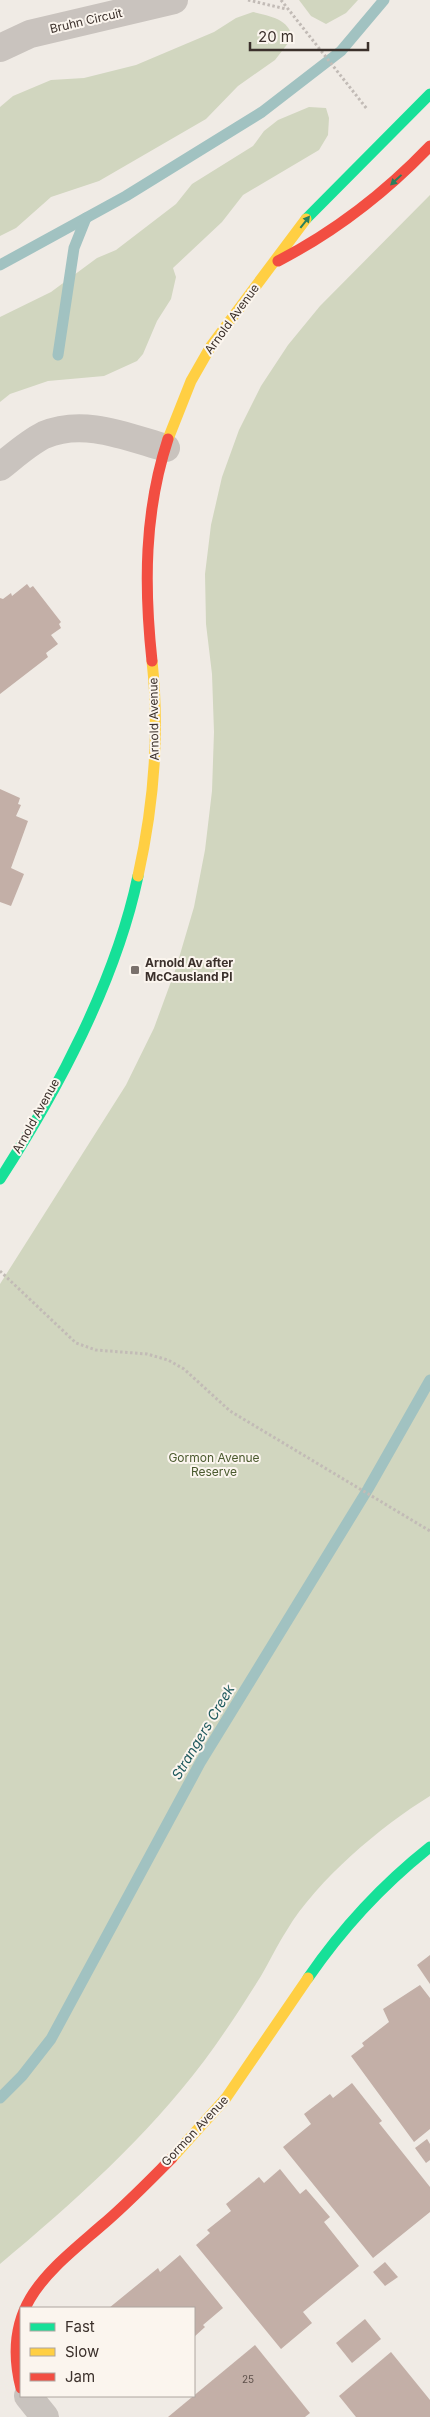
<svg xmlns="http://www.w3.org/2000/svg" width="430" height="2417" viewBox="0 0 430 2417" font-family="Inter,sans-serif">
  <rect width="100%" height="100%" fill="#f0ebe5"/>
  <g fill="#d1d6bf">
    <polygon points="299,0 358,0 346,13 326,24 311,16"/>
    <path d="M253 12C269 16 290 19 292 38L275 60 238 86 206 119 99 181 51 197 16 228 0 236V107L13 96 51 80 84 78 136 65 214 32 236 18Z"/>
    <polygon points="309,107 326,108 329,118 328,135 319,150 243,195 222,222 173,268 176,277 171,299 157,321 143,354 137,361 104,376 48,381 10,394 0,402 0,317 51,292 97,258 116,250 176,204 192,184 253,146 264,131 278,120"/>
    <path d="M430 195V1796C381 1826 317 1880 287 1930 277 1945 270 1961 261 1976 243 2005 224 2034 204 2061 146 2138 74 2202 0 2264V1284L126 1085 154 1028 176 968 194 907 205 850 212 791 214 732 212 674 206 624 205 574 211 525 222 477 239 430 261 386 288 345 320 306Z"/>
  </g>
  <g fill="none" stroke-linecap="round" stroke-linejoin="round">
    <g stroke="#a1c2c1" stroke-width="11">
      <polyline points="0,265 126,196 262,112 341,51 384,0"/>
      <polyline points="58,355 74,248 86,218"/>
      <polyline points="0,2098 22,2076 51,2039 200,1763 368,1489 430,1380"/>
    </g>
  </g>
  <g fill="#c3afa7">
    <polygon points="27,584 30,588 33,586 61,622 59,624 61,628 51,635 58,644 46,653 48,657 0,694 0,598 3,599 11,593 12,596"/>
    <polygon points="0,789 20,798 18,804 21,805 16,816 28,821 11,868 24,874 11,906 0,902"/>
    <polygon points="430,1955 430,1984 417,1965"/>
    <polygon points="420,1985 430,1998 430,2129 414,2142 351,2056 364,2046 362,2043 389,2022 383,2009"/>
    <polygon points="352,2083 382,2121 379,2123 430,2187 430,2212 373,2258 283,2147 311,2124 304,2114 330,2094 333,2098"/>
    <polygon points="427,2139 430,2144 430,2160 426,2163 415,2148"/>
    <polygon points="280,2169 300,2194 306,2189 330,2217 324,2222 359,2266 303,2312 312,2323 281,2349 196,2245 210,2233 207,2230 231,2211 226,2204 259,2177 264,2183"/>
    <polygon points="180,2255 223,2308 203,2325 205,2327 194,2337 194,2308 109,2308 158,2268 160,2272"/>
    <polygon points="385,2262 398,2277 385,2286 373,2272"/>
    <polygon points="365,2319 381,2339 352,2363 336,2343"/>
    <polygon points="255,2345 310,2413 305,2417 168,2417"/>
    <polygon points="391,2352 430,2400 430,2417 356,2417 339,2396"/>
  </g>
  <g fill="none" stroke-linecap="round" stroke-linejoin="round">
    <g stroke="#c2bbb6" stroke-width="3" stroke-dasharray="2.5 2.5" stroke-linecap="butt">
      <polyline points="248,0 286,9"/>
      <polyline points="281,0 367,109"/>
      <polyline points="0,1271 76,1343 96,1350 147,1354 168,1360 184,1369 230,1411 430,1531"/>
    </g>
    <g stroke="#c9c3be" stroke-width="28">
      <polyline points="0,48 30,34 174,0"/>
      <path d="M0 467C14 456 28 443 44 435 84 418 127 437 166 448"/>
      <polyline points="28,2396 45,2417"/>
    </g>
    <g stroke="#16e098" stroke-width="11">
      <polyline points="306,219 430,94"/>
      <path d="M0 1179C58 1090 116 980 138 876"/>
      <path d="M308 1978C343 1927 382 1885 430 1847"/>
    </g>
    <g stroke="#ffcf43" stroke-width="11">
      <polyline points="168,439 191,381 211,346 306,219"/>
      <path d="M138 876C154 804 160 734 152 661"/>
      <polyline points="172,2158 226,2098 308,1978"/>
    </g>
    <g stroke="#f24e42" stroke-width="11">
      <path d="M278 261C336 231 385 193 430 146"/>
      <path d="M152 661C144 586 144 512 168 439"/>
      <path d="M21 2388C0 2306 48 2272 101 2226 126 2205 149 2181 172 2158"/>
    </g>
  </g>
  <defs><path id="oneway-solid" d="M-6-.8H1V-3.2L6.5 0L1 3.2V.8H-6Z" transform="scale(1.25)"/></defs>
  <g fill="#2a7f5c">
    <use href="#oneway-solid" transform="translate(396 180) rotate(137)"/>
    <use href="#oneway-solid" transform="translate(305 222) rotate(-52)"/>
  </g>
  <rect fill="#7a716c" stroke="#fbf5ee" stroke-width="2" x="130" y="965" width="10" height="10" rx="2.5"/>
  <g text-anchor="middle" stroke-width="4" stroke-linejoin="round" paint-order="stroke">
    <g font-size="10" fill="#5d504a">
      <text x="248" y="2383">25</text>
    </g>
    <g font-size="12" fill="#3b302b" stroke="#fbf5ee">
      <text transform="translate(86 21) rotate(-13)" y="4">Bruhn Circuit</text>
      <text transform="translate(232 319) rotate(-54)" y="4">Arnold Avenue</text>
      <text transform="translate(154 719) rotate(-91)" y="4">Arnold Avenue</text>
      <text transform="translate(36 1116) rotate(-61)" y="4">Arnold Avenue</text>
      <text transform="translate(195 2131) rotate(-47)" y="4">Gormon Avenue</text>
    </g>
    <g font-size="12" font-weight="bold" fill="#3b302b" stroke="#fbf5ee" text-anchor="start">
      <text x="145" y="967">Arnold Av after<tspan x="145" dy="14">McCausland Pl</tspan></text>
    </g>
    <g font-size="12" fill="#4a5a2e" stroke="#fbf5ee">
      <text x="214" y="1462">Gormon Avenue<tspan x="214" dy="14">Reserve</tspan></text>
    </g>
    <g font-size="14" font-style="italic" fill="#1f5a5e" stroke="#fbf5ee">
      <text transform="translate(203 1732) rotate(-59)" y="5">Strangers Creek</text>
    </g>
  </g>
  <rect x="20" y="2307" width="175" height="90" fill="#fbf5ee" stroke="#aea6a0"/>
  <rect x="30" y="2323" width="25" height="8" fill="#16e098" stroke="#aea6a0"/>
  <text x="65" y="2332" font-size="15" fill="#3b302b">Fast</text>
  <rect x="30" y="2348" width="25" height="8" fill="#ffcf43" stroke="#aea6a0"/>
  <text x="65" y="2357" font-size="15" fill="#3b302b">Slow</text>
  <rect x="30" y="2373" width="25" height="8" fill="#f24e42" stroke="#aea6a0"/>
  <text x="65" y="2382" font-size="15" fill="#3b302b">Jam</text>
  <path d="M250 42v8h118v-8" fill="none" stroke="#3b302b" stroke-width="2.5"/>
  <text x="258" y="42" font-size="15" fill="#3b302b" stroke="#fbf5ee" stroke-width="4" paint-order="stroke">20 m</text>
</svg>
